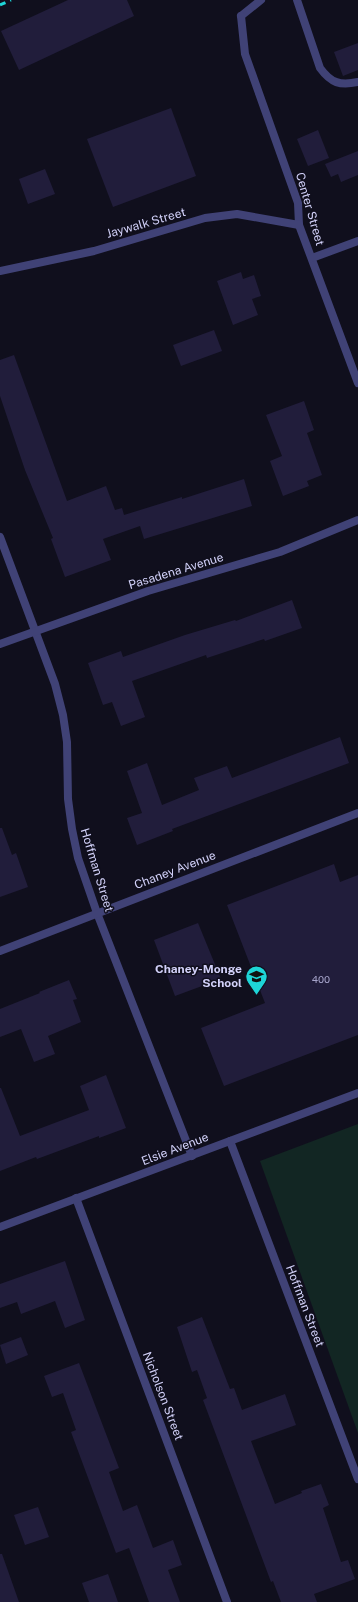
<svg xmlns="http://www.w3.org/2000/svg" width="358" height="1602" viewBox="0 0 358 1602" font-family="'Public Sans',sans-serif">
  <rect width="100%" height="100%" fill="#100f1d"/>
  <polygon fill="#122623" points="358,1124 358,1433 260,1161"/>
  <g fill="#211d3b">
    <polygon points="68,0 127,0 134,16 19,70 1,31"/>
    <polygon points="358,43 358,70 343,76 334,52"/>
    <polygon points="171,108 196,176 113,207 87,139"/>
    <polygon points="318,130 329,158 308,166 297,139"/>
    <polygon points="358,151 358,175 341,182 338,174 331,177 325,164"/>
    <polygon points="45,169 55,194 28,204 19,179"/>
    <polygon points="241,272 243,279 254,275 261,296 252,299 258,315 233,325 217,281"/>
    <polygon points="214,330 222,351 181,366 173,345"/>
    <polygon points="14,355 67,501 106,486 115,510 122,508 124,515 182,497 182,499 244,479 252,506 144,539 140,526 103,539 111,560 65,577 51,539 53,538 25,470 0,396 0,360"/>
    <polygon points="304,401 314,430 307,433 322,475 307,481 309,486 283,496 270,461 282,456 266,415"/>
    <polygon points="292,600 302,628 265,641 264,639 207,658 206,655 132,681 145,717 121,726 112,702 103,705 88,663 121,651 123,657 185,635 235,620 236,621"/>
    <polygon points="340,737 349,763 172,829 173,831 137,845 127,818 142,813 127,771 147,763 162,805 199,790 194,778 227,766 232,778"/>
    <polygon points="0,828 2,828 12,855 16,853 28,887 0,897"/>
    <polygon points="334,864 340,882 358,875 358,1035 224,1086 201,1028 265,1003 227,905"/>
    <polygon points="198,923 221,979 175,996 154,940"/>
    <polygon points="69,980 77,999 73,1000 81,1022 48,1036 55,1054 34,1062 21,1029 0,1037 0,1009 40,993 39,992"/>
    <polygon points="106,1075 126,1128 99,1138 99,1136 37,1159 36,1157 0,1171 0,1088 1,1088 20,1136 89,1110 80,1086"/>
    <polygon points="65,1261 85,1320 65,1328 55,1301 21,1314 17,1302 0,1308 0,1284"/>
    <polygon points="202,1317 230,1389 234,1388 242,1410 285,1394 296,1425 251,1441 275,1504 302,1493 301,1491 321,1484 329,1505 323,1508 341,1562 348,1560 355,1579 314,1594 317,1602 281,1602 273,1581 271,1582 203,1400 207,1398 197,1370 192,1372 177,1327"/>
    <polygon points="21,1337 28,1355 6,1364 0,1345"/>
    <polygon points="79,1363 119,1468 109,1472 123,1511 137,1505 153,1548 173,1540 182,1565 168,1570 180,1602 149,1602 129,1548 116,1553 71,1432 76,1430 63,1393 52,1397 44,1376"/>
    <polygon points="38,1507 49,1537 25,1545 14,1515"/>
    <polygon points="0,1554 2,1554 19,1602 0,1602"/>
    <polygon points="108,1574 118,1602 89,1602 82,1583"/>
  </g>
  <g fill="none" stroke-linecap="round" stroke-linejoin="round">
    <g stroke="#404276" stroke-width="8">
      <path d="M297 0 320 68C331 83 340 86 358 82"/>
      <polyline points="241,16 261,0"/>
    </g>
    <g stroke="#404276" stroke-width="8">
      <polyline points="241,16 245,54 298,203 299,225 358,383"/>
      <polyline points="312,258 358,241"/>
      <polyline points="0,271 94,251 205,218 237,214 299,225"/>
      <polyline points="0,537 55,684 63,715 67,742 68,799 72,829 78,858 97,913 192,1156"/>
      <polyline points="0,644 148,591 280,552 358,520"/>
      <polyline points="0,951 358,813"/>
      <polyline points="230,1141 358,1479"/>
      <polyline points="76,1198 227,1602"/>
      <polyline points="0,1227 358,1093"/>
    </g>
    <polyline stroke="#1ed5d7" stroke-width="3" stroke-dasharray="6 5" stroke-linecap="butt" points="0,5 11,0"/>
  </g>
  <defs>
    <symbol id="school-pin" viewBox="-11 -11 22 30"><path d="M0 17L-7.5 6A9.5 9.5 0 1 1 7.5 6Z" fill="#1ed5d7" stroke="#100f1d"/><path d="M0-5L7-2L0 1L-7-2ZM-4 1L0 2.5L4 1V4Q0 6-4 4Z" fill="#111"/></symbol>
  </defs>
  <g fill-rule="evenodd">
    <use href="#school-pin" x="244" y="964" width="25" height="34"/>
  </g>
  <g text-anchor="middle" stroke-width="3" stroke-linejoin="round" paint-order="stroke">
    <g font-size="10" fill="#a6a4ca">
      <text x="321" y="983">400</text>
    </g>
    <g font-size="12" fill="#d2d1f9" stroke="#100f1d">
      <text transform="translate(310 209) rotate(74)" y="4">Center Street</text>
      <text transform="translate(146 223) rotate(-16)" y="4">Jaywalk Street</text>
      <text transform="translate(176 571) rotate(-17)" y="4">Pasadena Avenue</text>
      <text transform="translate(97 870) rotate(73)" y="4">Hoffman Street</text>
      <text transform="translate(175 870) rotate(-21)" y="4">Chaney Avenue</text>
      <text transform="translate(175 1149) rotate(-21)" y="4">Elsie Avenue</text>
      <text transform="translate(305 1306) rotate(69)" y="4">Hoffman Street</text>
      <text transform="translate(163 1396) rotate(69)" y="4">Nicholson Street</text>
    </g>
    <g font-size="12" font-weight="bold" fill="#d2d1f9" stroke="#100f1d" text-anchor="end">
      <text x="242" y="973">Chaney-Monge<tspan x="242" dy="14">School</tspan></text>
    </g>
  </g>
</svg>
